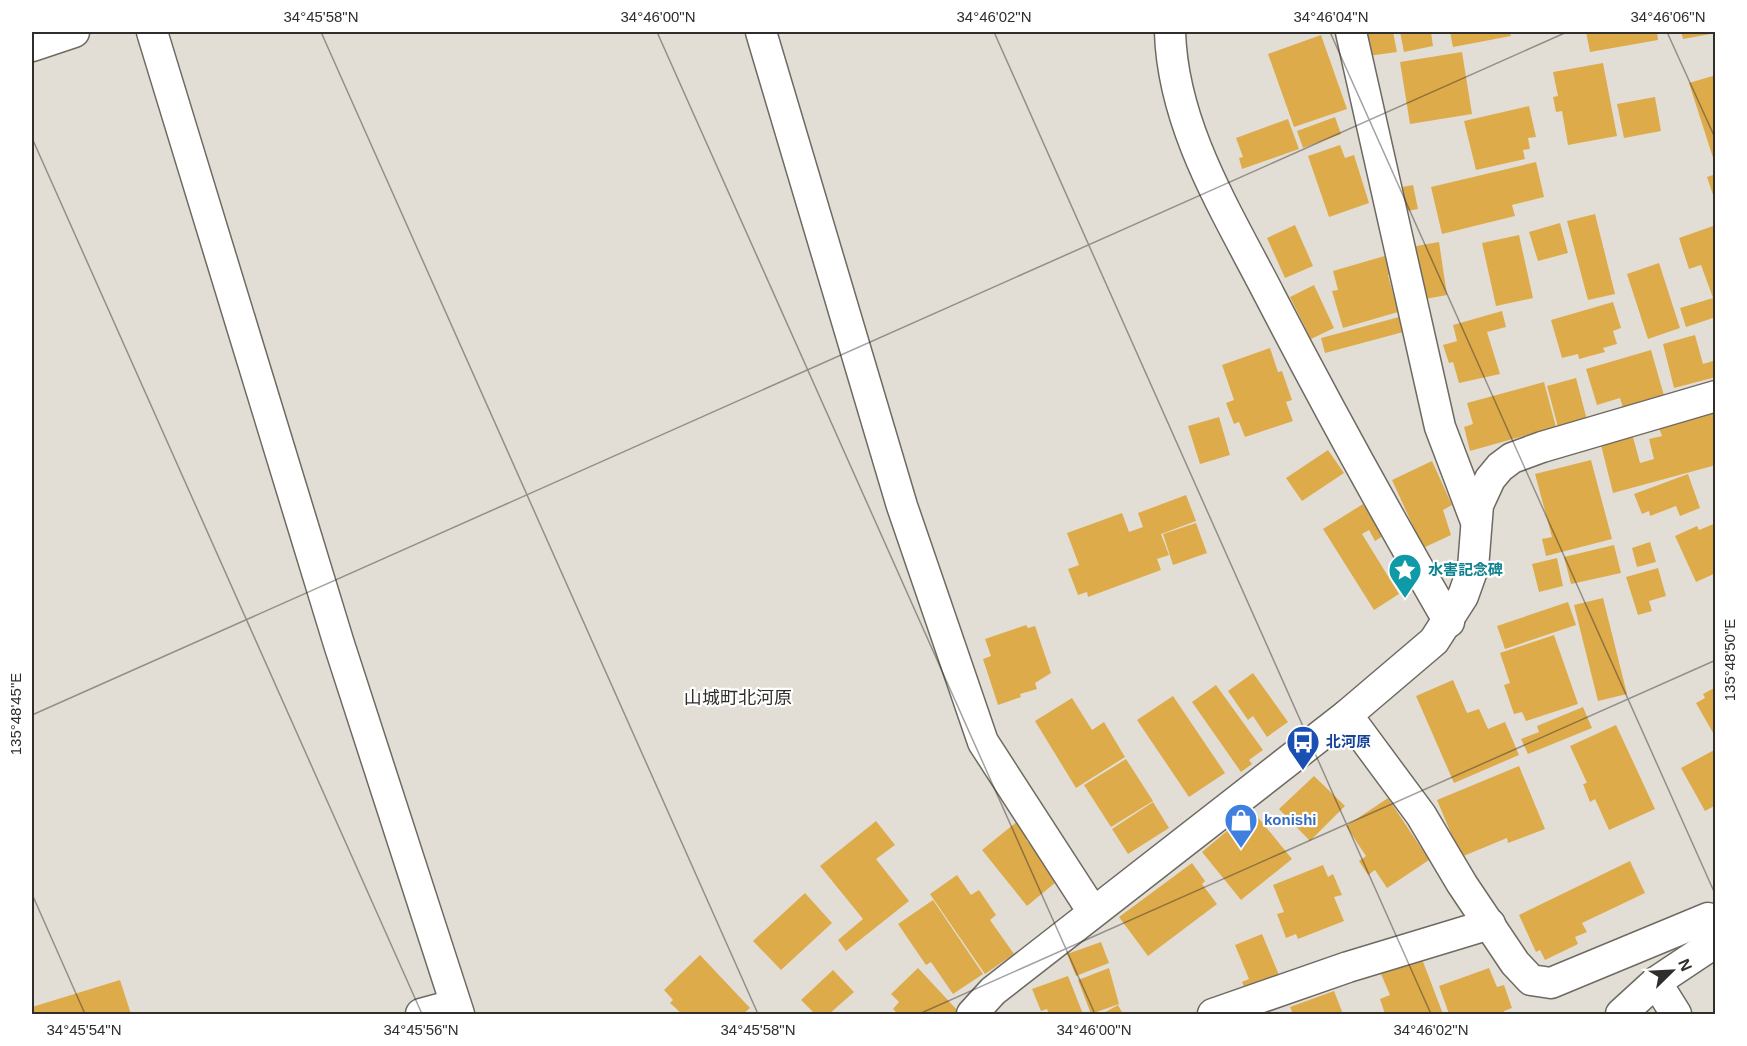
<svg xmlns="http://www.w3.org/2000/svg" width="1747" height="1046" viewBox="0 0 1747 1046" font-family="Arial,'Noto Sans JP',sans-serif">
  <rect width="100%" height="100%" fill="#e3ded5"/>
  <g fill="#deab4b">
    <polygon points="1364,32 1393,32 1397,52 1368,56"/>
    <polygon points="1400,32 1431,32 1433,46 1404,52"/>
    <polygon points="1450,32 1510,32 1511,36 1453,47"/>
    <polygon points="1586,32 1657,32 1658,40 1590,52"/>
    <polygon points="1681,32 1716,32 1716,33 1683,39"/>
    <polygon points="1321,35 1347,109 1294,127 1268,54"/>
    <polygon points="1462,52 1472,114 1410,124 1400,62"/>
    <polygon points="1603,63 1617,136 1568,145 1562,111 1556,112 1553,97 1558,96 1553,72"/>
    <polygon points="1716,75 1716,163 1715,164 1689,83"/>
    <polygon points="1655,97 1661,131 1624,138 1617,104"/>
    <polygon points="1529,106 1536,137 1528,138 1530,149 1523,150 1525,159 1476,170 1464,121"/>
    <polygon points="1335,117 1341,134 1303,148 1297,131"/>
    <polygon points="1288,119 1299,149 1242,169 1239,158 1243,157 1236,138"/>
    <polygon points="1340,145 1345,158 1354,155 1369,203 1329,217 1308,156"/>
    <polygon points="1536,162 1544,197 1512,205 1515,216 1442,234 1431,187"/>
    <polygon points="1716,174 1716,201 1715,201 1707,177"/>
    <polygon points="1413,185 1418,209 1402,212 1397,188"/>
    <polygon points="1595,214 1615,294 1588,300 1567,221"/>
    <polygon points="1560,223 1568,253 1538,261 1529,232"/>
    <polygon points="1295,225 1313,266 1285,278 1267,238"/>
    <polygon points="1716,225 1716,317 1686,327 1680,308 1713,298 1701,265 1689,269 1679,238"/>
    <polygon points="1519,235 1533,298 1496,306 1482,243"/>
    <polygon points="1439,242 1447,295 1420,300 1410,247"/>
    <polygon points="1388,255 1393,273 1388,275 1398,312 1343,328 1332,291 1338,290 1333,271"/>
    <polygon points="1659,263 1680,328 1648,339 1627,274"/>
    <polygon points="1314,285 1334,328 1311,339 1290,297"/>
    <polygon points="1613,302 1621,328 1613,331 1617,344 1603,348 1605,352 1579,359 1578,354 1562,358 1551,320"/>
    <polygon points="1502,311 1506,327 1487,332 1500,374 1459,383 1453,362 1449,363 1443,345 1457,341 1453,325"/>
    <polygon points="1403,316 1407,331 1325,353 1321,338"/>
    <polygon points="1695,335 1703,364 1716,360 1716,377 1674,388 1663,344"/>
    <polygon points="1270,348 1278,372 1282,371 1292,400 1286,402 1293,421 1245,437 1239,422 1234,424 1226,403 1234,400 1222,365"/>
    <polygon points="1651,350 1665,399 1624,411 1620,398 1597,405 1586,369"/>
    <polygon points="1576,378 1587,420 1558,427 1547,386"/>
    <polygon points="1544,382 1556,427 1470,451 1464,427 1473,424 1467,403"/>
    <polygon points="1715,413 1716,465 1613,493 1601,445 1633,437 1640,463 1654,459 1649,439 1662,436 1659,428"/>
    <polygon points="1219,417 1230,455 1200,464 1188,426"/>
    <polygon points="1328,450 1344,473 1302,501 1286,478"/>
    <polygon points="1591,460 1612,539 1546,556 1542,539 1552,537 1535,474"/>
    <polygon points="1432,461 1452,505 1443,510 1451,535 1423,548 1392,480"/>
    <polygon points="1688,474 1700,508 1680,516 1676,506 1650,516 1649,511 1642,514 1634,494"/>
    <polygon points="1186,495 1196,521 1161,534 1169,555 1157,559 1161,570 1088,597 1087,592 1078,595 1068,569 1079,565 1067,533 1122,513 1129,532 1143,527 1138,513"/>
    <polygon points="1363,504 1383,536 1375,541 1369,530 1362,534 1399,594 1374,610 1323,529"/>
    <polygon points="1196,523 1207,553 1173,565 1163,534"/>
    <polygon points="1716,523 1716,573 1696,582 1675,536 1697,526 1699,530"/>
    <polygon points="1650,542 1656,562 1637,567 1632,548"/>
    <polygon points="1614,545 1621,573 1571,584 1564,557"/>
    <polygon points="1557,558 1563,586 1539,592 1532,564"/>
    <polygon points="1658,568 1666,596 1649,601 1652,611 1638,615 1626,577"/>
    <polygon points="1603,598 1627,694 1598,701 1574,605"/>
    <polygon points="1568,602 1576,625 1505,649 1497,626"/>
    <polygon points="1026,625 1028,628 1035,626 1051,673 1035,683 1037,689 1020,694 1021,697 998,705 983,659 991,656 985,639"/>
    <polygon points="1554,635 1578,704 1526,721 1522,712 1514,714 1504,685 1510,683 1500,653"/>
    <polygon points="1253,673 1288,722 1267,737 1253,716 1248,720 1228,691"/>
    <polygon points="1453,680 1467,713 1479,709 1488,729 1505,722 1519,755 1454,783 1416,696"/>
    <polygon points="1216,685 1263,750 1249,760 1252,764 1241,772 1192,702"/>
    <polygon points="1716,687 1716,738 1696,703 1705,698 1703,694"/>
    <polygon points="1173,696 1225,773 1189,797 1137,720"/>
    <polygon points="1072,698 1092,730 1104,722 1125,757 1076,788 1035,721"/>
    <polygon points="1583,707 1592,728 1528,754 1521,739 1539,732 1537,726"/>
    <polygon points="1616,725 1655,809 1609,830 1595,799 1590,802 1583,784 1587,783 1570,746"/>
    <polygon points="1716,749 1716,805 1705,811 1681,768"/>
    <polygon points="1126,759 1153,801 1111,827 1084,785"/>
    <polygon points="1519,766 1545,829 1508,843 1507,838 1461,857 1437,800"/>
    <polygon points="1314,776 1345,806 1310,841 1279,809"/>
    <polygon points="1388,798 1429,860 1387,888 1375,870 1368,875 1359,861 1366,856 1346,826"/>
    <polygon points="1153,802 1169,828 1128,854 1112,829"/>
    <polygon points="1252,810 1292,859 1241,900 1202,852"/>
    <polygon points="1019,820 1031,836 1026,840 1061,878 1027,906 982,850"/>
    <polygon points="876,821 895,845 876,859 909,901 846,951 838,940 863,919 820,866"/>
    <polygon points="1630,861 1645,893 1582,923 1587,932 1575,937 1578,944 1545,960 1540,950 1536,952 1519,915"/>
    <polygon points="1192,863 1205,881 1202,884 1217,904 1148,956 1119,917"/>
    <polygon points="1323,865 1328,877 1333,874 1342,895 1334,897 1344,921 1298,939 1296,934 1286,938 1277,914 1284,912 1273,885"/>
    <polygon points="957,875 971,895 979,890 996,915 990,920 1014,954 985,974 930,894"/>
    <polygon points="805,893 832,923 781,970 753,941"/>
    <polygon points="933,900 983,974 953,994 931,962 926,965 898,924"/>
    <polygon points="1262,934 1279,975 1245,989 1242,982 1249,979 1235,945"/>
    <polygon points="1101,942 1109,963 1076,976 1067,954"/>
    <polygon points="700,955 750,1008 743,1014 682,1014 670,1003 673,1000 664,990"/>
    <polygon points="1422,959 1443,1014 1385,1014 1380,999 1390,995 1381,974"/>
    <polygon points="918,968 958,1011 954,1014 898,1014 893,1009 899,1002 891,994"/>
    <polygon points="1109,968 1119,1004 1091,1014 1078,980"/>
    <polygon points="1489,968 1497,987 1504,985 1512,1008 1504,1011 1505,1014 1449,1014 1439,986"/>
    <polygon points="833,970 854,992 829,1014 815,1014 801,1000"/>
    <polygon points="1068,976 1083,1014 1049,1014 1047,1009 1041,1011 1032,989"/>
    <polygon points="120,980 131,1014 32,1014 32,1007"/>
    <polygon points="1334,991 1343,1014 1293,1014 1290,1007"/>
    <polygon points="1118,1005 1123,1014 1102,1014"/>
  </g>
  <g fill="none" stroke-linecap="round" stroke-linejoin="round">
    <defs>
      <g id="minor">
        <polyline points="152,32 339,644 459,1014"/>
        <polyline points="761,32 902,506 983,742 1093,912"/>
        <path d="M1170 32C1173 128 1227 212 1270 296 1327 406 1387 515 1449 622"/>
        <polyline points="1351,32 1440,427 1475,519"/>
        <polyline points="32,46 74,32"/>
        <polyline points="1347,715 1421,815 1462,884 1515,963 1531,980 1551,983 1708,918 1716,923"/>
        <polyline points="1656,982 1676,1014"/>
        <polyline points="421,1014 454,1005"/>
        <polyline points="972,1014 993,991 1347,715 1434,641 1463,596 1473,568 1478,505 1490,479 1500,467 1512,458 1542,447 1716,396"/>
        <polyline points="1213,1014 1348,967 1490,924"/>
        <polyline points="1621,1014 1656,982 1716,942"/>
      </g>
    </defs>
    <use href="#minor" stroke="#6e6a62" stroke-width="33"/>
    <use href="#minor" stroke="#fff" stroke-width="30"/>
  </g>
  <path fill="none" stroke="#302e2b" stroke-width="1.5" stroke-opacity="0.45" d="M321 32 758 1014M657 32 1095 1014M994 32 1431 1014M1330 32 1716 896M1667 32 1716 140M32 138 422 1014M32 715 1567 32M32 894 85 1014M919 1014 1716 660"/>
  <defs>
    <symbol id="sight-pin" viewBox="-11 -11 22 30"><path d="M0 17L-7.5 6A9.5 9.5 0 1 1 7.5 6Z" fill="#0f9aa8" stroke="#fff"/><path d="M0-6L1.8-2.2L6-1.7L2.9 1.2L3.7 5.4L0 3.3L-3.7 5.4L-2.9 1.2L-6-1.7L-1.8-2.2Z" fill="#fff"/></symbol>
    <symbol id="bus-pin" viewBox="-11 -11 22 30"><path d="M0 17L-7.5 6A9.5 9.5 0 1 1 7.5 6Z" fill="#1a4fb4" stroke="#fff"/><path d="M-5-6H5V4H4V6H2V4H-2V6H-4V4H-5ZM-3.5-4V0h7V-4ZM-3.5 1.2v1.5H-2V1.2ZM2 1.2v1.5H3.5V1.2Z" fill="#fff"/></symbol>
    <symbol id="shop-pin" viewBox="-11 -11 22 30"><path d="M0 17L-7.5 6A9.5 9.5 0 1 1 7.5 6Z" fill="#3f7fe0" stroke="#fff"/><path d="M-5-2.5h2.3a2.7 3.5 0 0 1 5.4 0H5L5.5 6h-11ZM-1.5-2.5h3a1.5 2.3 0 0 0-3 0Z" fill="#fff"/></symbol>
  </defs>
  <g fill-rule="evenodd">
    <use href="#sight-pin" x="1386" y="551" width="38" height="52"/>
    <use href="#bus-pin" x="1284" y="723" width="38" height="52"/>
    <use href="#shop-pin" x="1222" y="801" width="38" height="52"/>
  </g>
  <g text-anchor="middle" stroke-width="4.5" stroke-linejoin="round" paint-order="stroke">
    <g font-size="15" font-weight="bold" fill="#0d838f" stroke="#fff" text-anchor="start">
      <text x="1428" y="575">水害記念碑</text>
    </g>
    <g font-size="15" font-weight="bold" fill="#164399" stroke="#fff" text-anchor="start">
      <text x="1326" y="747">北河原</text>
    </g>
    <g font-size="15" font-weight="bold" fill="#366cbe" stroke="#fff" text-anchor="start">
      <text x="1264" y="825">konishi</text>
    </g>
    <g font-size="18" fill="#302e2b" stroke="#fff">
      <text x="738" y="704">山城町北河原</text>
    </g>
  </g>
  <rect width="1747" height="1046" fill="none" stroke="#ffffff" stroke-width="66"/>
  <g transform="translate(1672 971) rotate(66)" stroke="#ffffff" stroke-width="4.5" paint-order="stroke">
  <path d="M0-4.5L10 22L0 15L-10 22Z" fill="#302e2b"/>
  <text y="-9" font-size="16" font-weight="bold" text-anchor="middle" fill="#302e2b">N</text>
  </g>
  <rect x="33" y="33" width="1681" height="980" fill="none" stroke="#302e2b" stroke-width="2"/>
  <g font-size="15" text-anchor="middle" fill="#302e2b">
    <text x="321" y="22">34°45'58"N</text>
    <text x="658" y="22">34°46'00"N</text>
    <text x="994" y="22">34°46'02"N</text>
    <text x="1331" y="22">34°46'04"N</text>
    <text x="1668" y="22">34°46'06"N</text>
    <text transform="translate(1730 660) rotate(-90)" y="5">135°48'50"E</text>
    <text transform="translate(16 714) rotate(-90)" y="5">135°48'45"E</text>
    <text x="84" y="1035">34°45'54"N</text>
    <text x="421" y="1035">34°45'56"N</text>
    <text x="758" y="1035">34°45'58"N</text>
    <text x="1094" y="1035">34°46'00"N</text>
    <text x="1431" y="1035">34°46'02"N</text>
  </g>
</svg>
